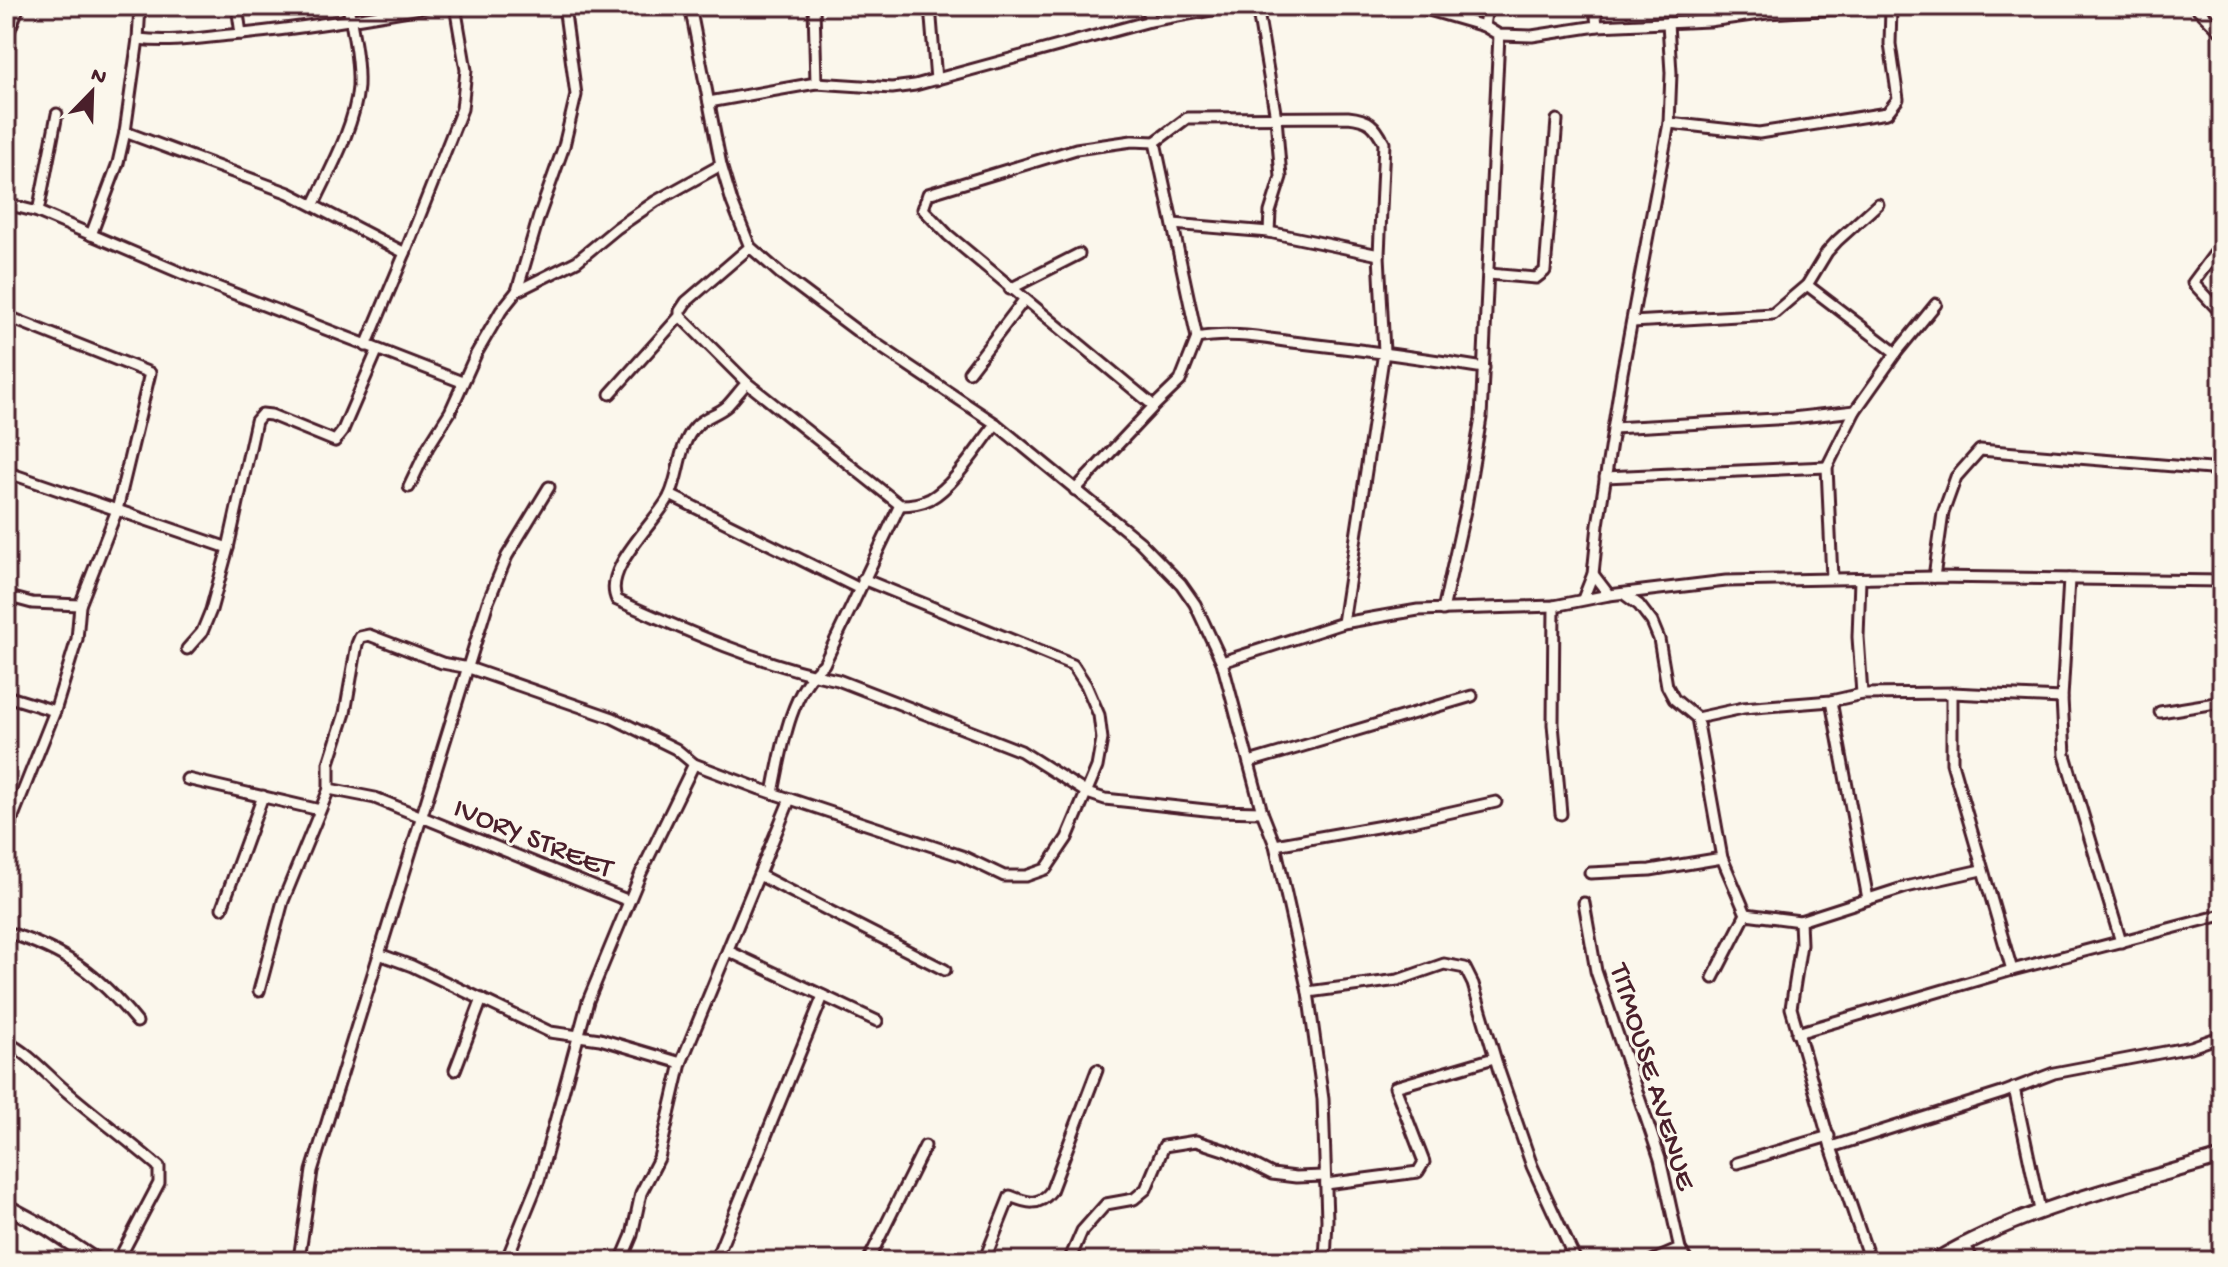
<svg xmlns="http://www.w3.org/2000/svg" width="2228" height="1267" viewBox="0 0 2228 1267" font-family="'Gochi Hand',sans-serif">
  <rect width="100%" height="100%" fill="#fbf7ec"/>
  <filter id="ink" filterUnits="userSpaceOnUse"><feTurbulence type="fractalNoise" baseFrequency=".0125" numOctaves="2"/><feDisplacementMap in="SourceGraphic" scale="16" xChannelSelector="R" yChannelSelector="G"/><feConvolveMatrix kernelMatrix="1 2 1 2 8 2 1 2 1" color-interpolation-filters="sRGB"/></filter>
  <g filter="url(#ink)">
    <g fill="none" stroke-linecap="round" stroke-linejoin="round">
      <defs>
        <g id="street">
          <polyline points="237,6 241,34"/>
          <polyline points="690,6 721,165 732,202 750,247 781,274 857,331 996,424 1140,542 1181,584 1195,604 1222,662 1262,812 1275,845 1308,992 1323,1099 1327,1220 1325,1261"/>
          <polyline points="814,6 816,83"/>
          <polyline points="930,6 936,80"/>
          <polyline points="1146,6 1150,21"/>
          <polyline points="1257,6 1276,118 1281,177 1270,212 1269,232"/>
          <polyline points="1415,6 1484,26 1499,35 1532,36 1597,26"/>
          <polyline points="1595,6 1597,26 1709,21 1767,13 1891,6"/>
          <polyline points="2195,6 2222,33"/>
          <polyline points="1484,26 1487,6"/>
          <polyline points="6,39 19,6"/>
          <path d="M138 39C170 43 199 38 230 35 298 29 365 18 431 6"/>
          <polyline points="709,102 816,83 892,88 915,85 1150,21 1233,6"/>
          <polyline points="1669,123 1759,133 1887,113 1898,99 1890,44 1891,8"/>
          <polyline points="125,132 289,193 405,253 366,346"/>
          <polyline points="1155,142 1197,338"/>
          <polyline points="6,204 38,212 186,275 462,382"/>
          <path d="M314 204C330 170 355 126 358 87 359 60 353 33 348 6"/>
          <polyline points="38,212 57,114"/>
          <polyline points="1173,224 1269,232 1379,255"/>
          <polyline points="91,235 118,163 125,132 138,39 140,6"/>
          <polyline points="2222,244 2193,283 2222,314"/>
          <polyline points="405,253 462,109 466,70 455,6"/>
          <polyline points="1489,274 1536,278 1545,271 1557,120"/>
          <polyline points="1807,285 1896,353"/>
          <polyline points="1010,289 1079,254"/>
          <polyline points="517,291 539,216 564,146 576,95 564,6"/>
          <polyline points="6,316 150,373 117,510 80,605 77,639 55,711 6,834"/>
          <polyline points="680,316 747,383"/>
          <polyline points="1632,322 1773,314 1807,285 1827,252 1837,241 1878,204"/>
          <polyline points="969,372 1024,300"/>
          <polyline points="610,394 680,316 680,311 686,302 750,247"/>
          <path d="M1154 406 948 235 923 209 928 194 1076 149 1132 141 1155 142 1187 118 1348 117C1369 119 1375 125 1384 143L1379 255 1384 352 1343 623"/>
          <path d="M996 424C979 445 954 486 930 499 920 504 910 505 900 505L747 383C740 390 734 399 727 406 718 414 704 417 696 426 678 445 680 473 670 495 658 521 601 569 617 600 686 631 763 665 838 680L1021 751 1087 793 1105 799 1215 811 1262 812"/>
          <polyline points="1613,428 1792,418 1855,411"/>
          <polyline points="6,472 228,548"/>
          <polyline points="1605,477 1827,467"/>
          <polyline points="409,487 428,447 450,412 476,354 501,311 517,291 577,261 617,228 656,201 721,165"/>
          <path d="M1075 490 1154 406 1180 381 1197 338C1232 331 1267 339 1301 343 1363 350 1423 358 1484 368"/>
          <polyline points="670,495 858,588"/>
          <polyline points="1593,574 1609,595"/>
          <polyline points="1934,577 1943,513 1956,477 1980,450 2222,470"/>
          <polyline points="1832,578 1827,467 1855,411 1896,353 1936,304"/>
          <polyline points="1860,579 1858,637 1862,694"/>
          <polyline points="2069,579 2062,698 2065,755 2121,942"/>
          <polyline points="1624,594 1639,605 1652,622 1659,639 1667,686 1674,699 1697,718 1722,858 1746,914"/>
          <polyline points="6,596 32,603 80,605"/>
          <polyline points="1583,599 1593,574 1598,525 1622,373 1669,123 1671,73 1668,23"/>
          <polyline points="1554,606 1553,724 1561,814"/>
          <polyline points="1443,610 1466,506 1481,418 1499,35"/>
          <polyline points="187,649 202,632 211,610 228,548 256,421 262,414 271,415 335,441 342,432 377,351"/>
          <polyline points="1222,662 1343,623 1418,610 1554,606 1609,595 1726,581 1934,577 2222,581"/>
          <polyline points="1952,693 1952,763 2012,970"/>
          <polyline points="6,696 55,711"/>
          <polyline points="1831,701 1868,899"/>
          <polyline points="2160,712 2222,702"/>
          <polyline points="1697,718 1743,708 1831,701 1862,694 1952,693 2062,698"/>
          <polyline points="1249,762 1472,696"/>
          <polyline points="187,779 320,810"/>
          <polyline points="329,789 329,763 345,713 357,644 360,637 369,635 442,663 469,668 613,718 676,749 694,764 760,789 962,856 1004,876 1026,876 1046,869 1067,838 1097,767 1102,739 1099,715 1086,685 1073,665 863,579"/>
          <path d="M773 793C781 753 790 690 824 664L900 505"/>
          <polyline points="1275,845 1416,820 1496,802"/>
          <polyline points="1590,873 1650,870 1722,858"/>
          <polyline points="759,875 945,970"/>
          <polyline points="1584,903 1596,971 1660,1159 1680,1249 1687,1261"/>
          <polyline points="222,908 263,796"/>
          <polyline points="1746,914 1800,921 1906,887 1981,870"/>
          <polyline points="1800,921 1801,944 1791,1008 1831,1147 1870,1261"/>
          <path d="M6 932C66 951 97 973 137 1022"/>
          <polyline points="728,951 877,1021"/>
          <polyline points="379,954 412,966 550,1032 600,1039 681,1063"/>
          <polyline points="1713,978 1746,914"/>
          <polyline points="259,991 283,901 329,789 375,798 629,901"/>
          <polyline points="1308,992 1398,980 1444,964 1465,968 1473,984 1499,1071 1532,1166 1576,1261"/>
          <polyline points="1797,1033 2012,970 2222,915"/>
          <path d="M6 1042C29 1053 46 1074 65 1090 96 1117 128 1140 159 1167V1183L118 1261"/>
          <polyline points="455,1070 482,999"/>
          <polyline points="2014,1088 2040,1210"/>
          <polyline points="1831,1147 2002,1093 2054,1073 2191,1047 2222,1036"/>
          <polyline points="1737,1163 1829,1136"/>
          <polyline points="1326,1184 1418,1172 1424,1162 1395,1087 1494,1058"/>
          <polyline points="1964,1243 1973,1261"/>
          <polyline points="296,1261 300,1252 312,1171 488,602 507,556 549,487"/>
          <polyline points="506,1261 539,1180 588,1001 641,873 694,764"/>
          <polyline points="621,1261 632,1235 641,1193 659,1158 681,1063 790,799"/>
          <polyline points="715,1261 823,996"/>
          <polyline points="868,1261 925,1146"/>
          <path d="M984 1261 1010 1196C1027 1203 1039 1207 1051 1191L1097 1070"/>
          <polyline points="1069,1261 1082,1231 1106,1204 1134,1199 1146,1189 1164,1146 1196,1141 1227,1151 1272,1174 1296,1177 1325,1176"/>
          <polyline points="1652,1261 1680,1249"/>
        </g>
        <g id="secondary">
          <polyline points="6,1206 47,1228 97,1261"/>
          <path d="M1934 1261C2023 1208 2124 1186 2222 1157"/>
        </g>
      </defs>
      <use href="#street" stroke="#4a1f2b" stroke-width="15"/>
      <use href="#secondary" stroke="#4a1f2b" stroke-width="18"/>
      <use href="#street" stroke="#fbf7ec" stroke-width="9"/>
      <use href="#secondary" stroke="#fbf7ec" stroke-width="12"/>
    </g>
  </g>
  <g text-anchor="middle" stroke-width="6" stroke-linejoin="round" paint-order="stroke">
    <g font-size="30" fill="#4a1f2b" stroke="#fbf7ec">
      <text transform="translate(534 836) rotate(22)" y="10">IVORY STREET</text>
      <text transform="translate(1655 1076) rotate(73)" y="10">TITMOUSE AVENUE</text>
    </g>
  </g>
  <rect width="2228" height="1267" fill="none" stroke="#fbf7ec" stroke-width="32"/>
  <rect x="16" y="16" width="2196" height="1235" fill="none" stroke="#4a1f2b" stroke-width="3" filter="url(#ink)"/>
  <g transform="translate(92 92) rotate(23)" stroke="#fbf7ec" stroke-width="6" paint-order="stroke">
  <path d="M0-6L14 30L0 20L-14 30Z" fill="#4a1f2b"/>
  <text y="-12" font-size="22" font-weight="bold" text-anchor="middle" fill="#4a1f2b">N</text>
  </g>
</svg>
